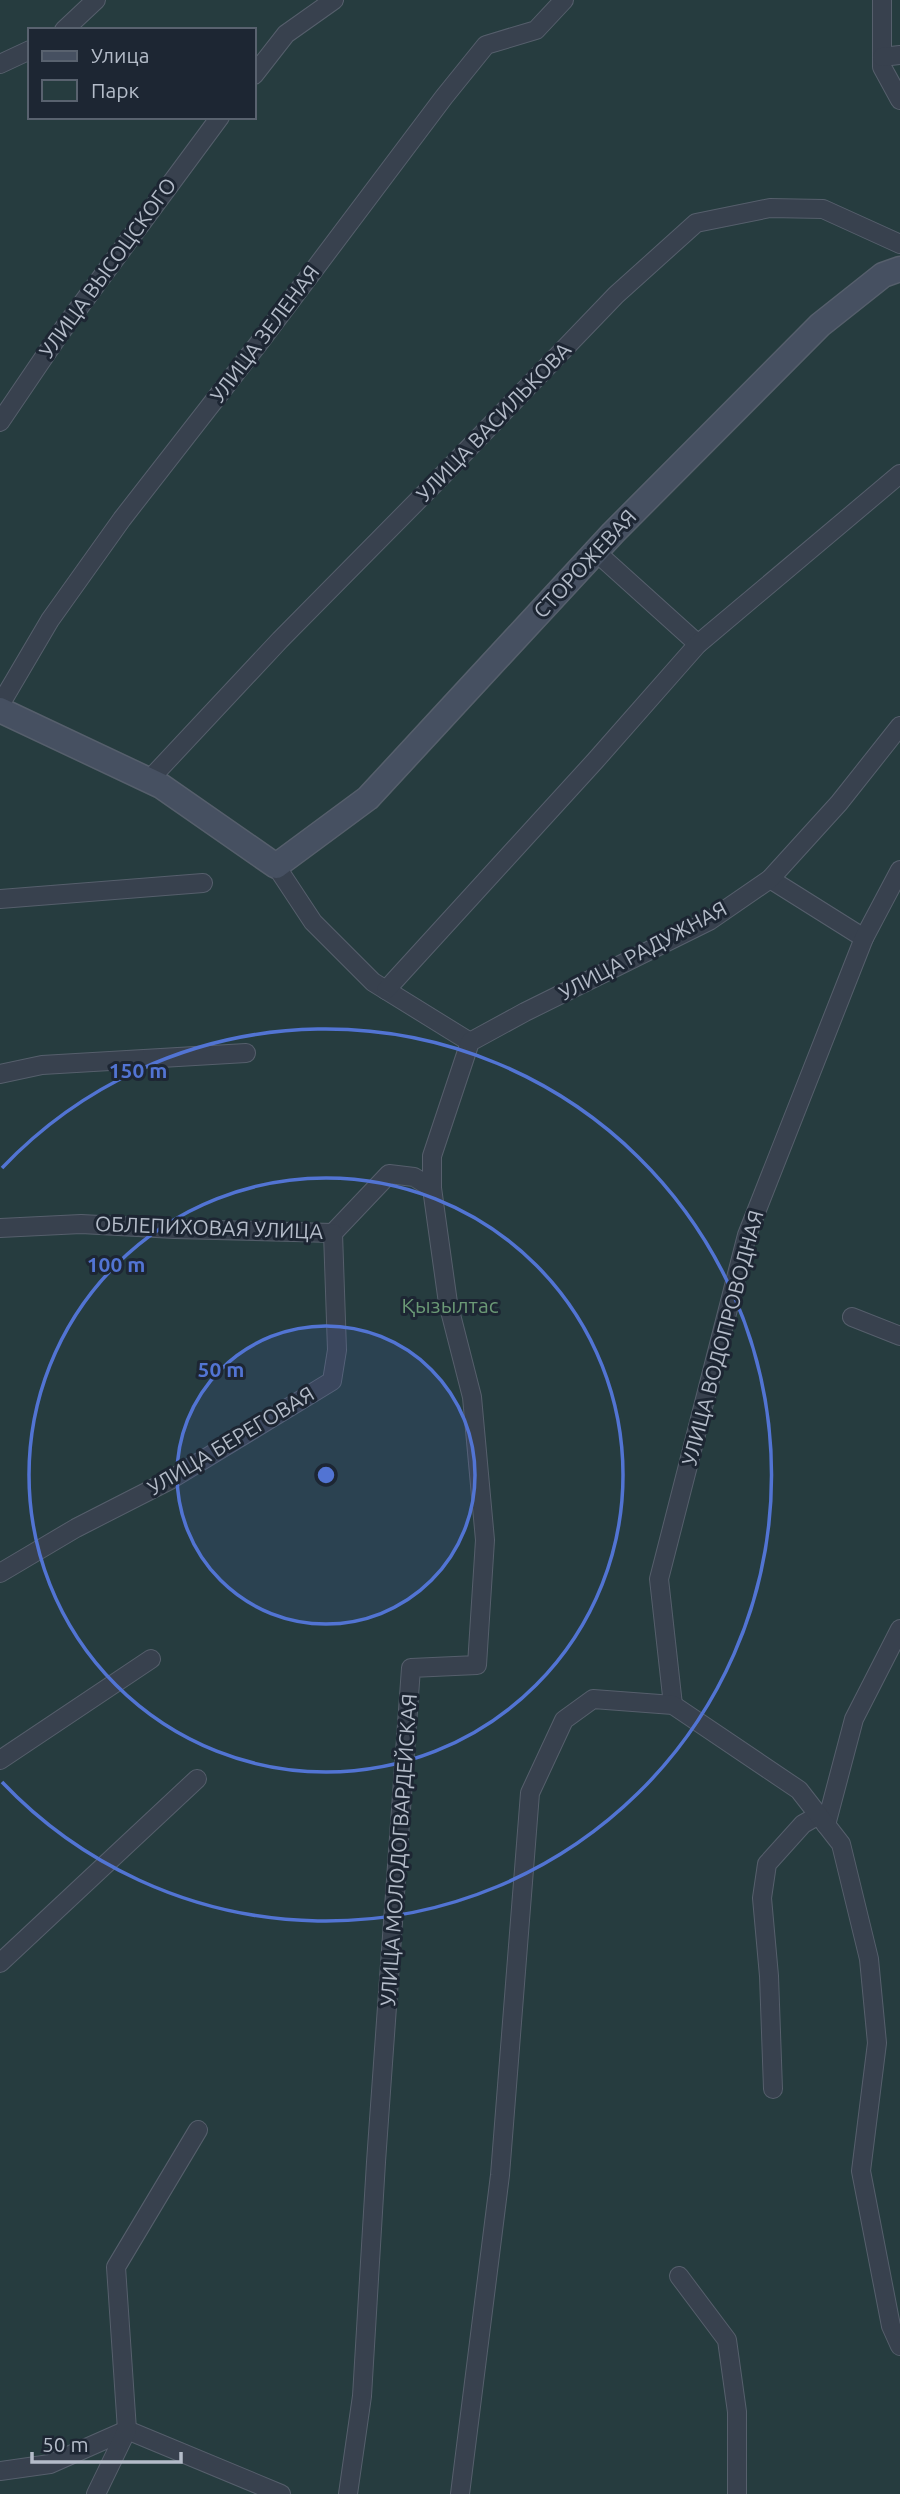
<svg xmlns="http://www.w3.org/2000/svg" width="900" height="2494" viewBox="0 0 900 2494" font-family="Ubuntu,sans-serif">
  <rect width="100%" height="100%" fill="#242f3e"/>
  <path fill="#263c3f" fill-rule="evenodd" d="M0 0H900V2494H0ZM30 30H254V117H30Z"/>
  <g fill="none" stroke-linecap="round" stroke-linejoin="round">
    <defs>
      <g id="street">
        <polyline points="882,0 882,67 900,100"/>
        <polyline points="64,30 96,0"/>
        <polyline points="882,57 900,55"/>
        <polyline points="0,64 30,50"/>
        <polyline points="254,75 286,34 334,0"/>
        <polyline points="0,422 61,332 220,117"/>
        <polyline points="596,552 698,644"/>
        <polyline points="0,705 50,620 122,519 259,343 444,97 486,45 536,30 564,0"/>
        <polyline points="149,780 280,640 441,477 616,295 696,223 770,208 823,209 900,244"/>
        <polyline points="276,866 313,922 373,982 470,1042"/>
        <polyline points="770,879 864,938"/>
        <polyline points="0,899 203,883"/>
        <polyline points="386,990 595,761 698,644 900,474"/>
        <polyline points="0,1074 42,1065 246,1053"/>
        <polyline points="0,1228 81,1224 175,1229 333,1233 389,1174 414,1177 432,1188"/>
        <polyline points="852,1317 900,1336"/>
        <polyline points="0,1573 76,1528 170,1480 332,1381 337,1350 333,1233"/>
        <polyline points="673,1705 659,1579 747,1235 864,938 900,870"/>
        <polyline points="0,1760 151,1659"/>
        <polyline points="826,1825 854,1719 900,1629"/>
        <polyline points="0,1963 197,1779"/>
        <polyline points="773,2089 769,1976 762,1898 767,1864 803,1824 819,1815"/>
        <polyline points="679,2276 727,2340 737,2412 737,2494"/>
        <polyline points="0,2471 50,2464 127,2430 281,2494"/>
        <polyline points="96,2494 127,2430 116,2267 198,2130"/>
        <polyline points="348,2494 362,2396 376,2162 411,1668 477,1665 485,1540 472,1397 448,1303 432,1188 432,1156 470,1042 525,1012 709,921 770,879 839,803 900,726"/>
        <polyline points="460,2494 500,2175 530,1793 564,1720 593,1699 673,1705 799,1790 841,1844 869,1959 877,2043 861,2171 891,2326 900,2346"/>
      </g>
      <polyline id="secondary" points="0,710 161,786 276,866 368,798 613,533 820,325 883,275 900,269"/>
    </defs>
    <use href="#street" stroke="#565f6c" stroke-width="20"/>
    <use href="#secondary" stroke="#565f6c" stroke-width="27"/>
    <use href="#street" stroke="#38414e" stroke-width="18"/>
    <use href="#secondary" stroke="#465061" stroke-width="24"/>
  </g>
  <circle cx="326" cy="1475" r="149" fill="#5274d3" fill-opacity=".12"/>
  <g fill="none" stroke="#5274d3" stroke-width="3.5">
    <circle cx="326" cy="1475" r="149"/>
    <circle cx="326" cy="1475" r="297"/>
    <path d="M2 1168A446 446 0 1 1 2 1782"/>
  </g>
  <g text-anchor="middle" stroke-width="6" stroke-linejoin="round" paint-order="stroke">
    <g font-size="21" fill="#b4bcc9" stroke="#1d2633">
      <text transform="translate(108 268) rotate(-54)" y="7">УЛИЦА ВЫСОЦСКОГО</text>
      <text transform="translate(265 334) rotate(-53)" y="7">УЛИЦА ЗЕЛЕНАЯ</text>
      <text transform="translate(494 422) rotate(-46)" y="7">УЛИЦА ВАСИЛЬКОВА</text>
      <text transform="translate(585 564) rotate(-47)" y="7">СТОРОЖЕВАЯ</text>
      <text transform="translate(643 951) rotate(-28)" y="7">УЛИЦА РАДУЖНАЯ</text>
      <text transform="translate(209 1228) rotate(2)" y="7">ОБЛЕПИХОВАЯ УЛИЦА</text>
      <text transform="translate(723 1338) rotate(-75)" y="7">УЛИЦА ВОДОПРОВОДНАЯ</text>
      <text transform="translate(231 1441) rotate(-31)" y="7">УЛИЦА БЕРЕГОВАЯ</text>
      <text transform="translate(399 1850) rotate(-86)" y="7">УЛИЦА МОЛОДОГВАРДЕЙСКАЯ</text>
    </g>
    <g font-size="21" fill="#6b9a76" stroke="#1d2633">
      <text x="450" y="1313">Қызылтас</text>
    </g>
  </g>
  <circle cx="326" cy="1475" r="10" fill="#5274d3" stroke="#1d2633" stroke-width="3.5"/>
  <g font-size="21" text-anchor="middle" font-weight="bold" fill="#5274d3" stroke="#1d2633" stroke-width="6" stroke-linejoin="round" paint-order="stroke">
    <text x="138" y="1078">150 m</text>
    <text x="116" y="1272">100 m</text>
    <text x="221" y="1377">50 m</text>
  </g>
  <rect x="28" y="28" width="228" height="91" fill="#1d2633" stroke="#59626f" stroke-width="2"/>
  <rect x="42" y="51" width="35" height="10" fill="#465061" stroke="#59626f" stroke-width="2"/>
  <text x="91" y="63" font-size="21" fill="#b4bcc9">Улица</text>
  <rect x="42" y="80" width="35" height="21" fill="#263c3f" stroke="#59626f" stroke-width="2"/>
  <text x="91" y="98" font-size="21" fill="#b4bcc9">Парк</text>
  <path d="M32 2452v10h149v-10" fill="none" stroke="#b4bcc9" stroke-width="3.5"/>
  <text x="42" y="2452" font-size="21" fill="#b4bcc9" stroke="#1d2633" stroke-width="5" paint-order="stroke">50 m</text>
</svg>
